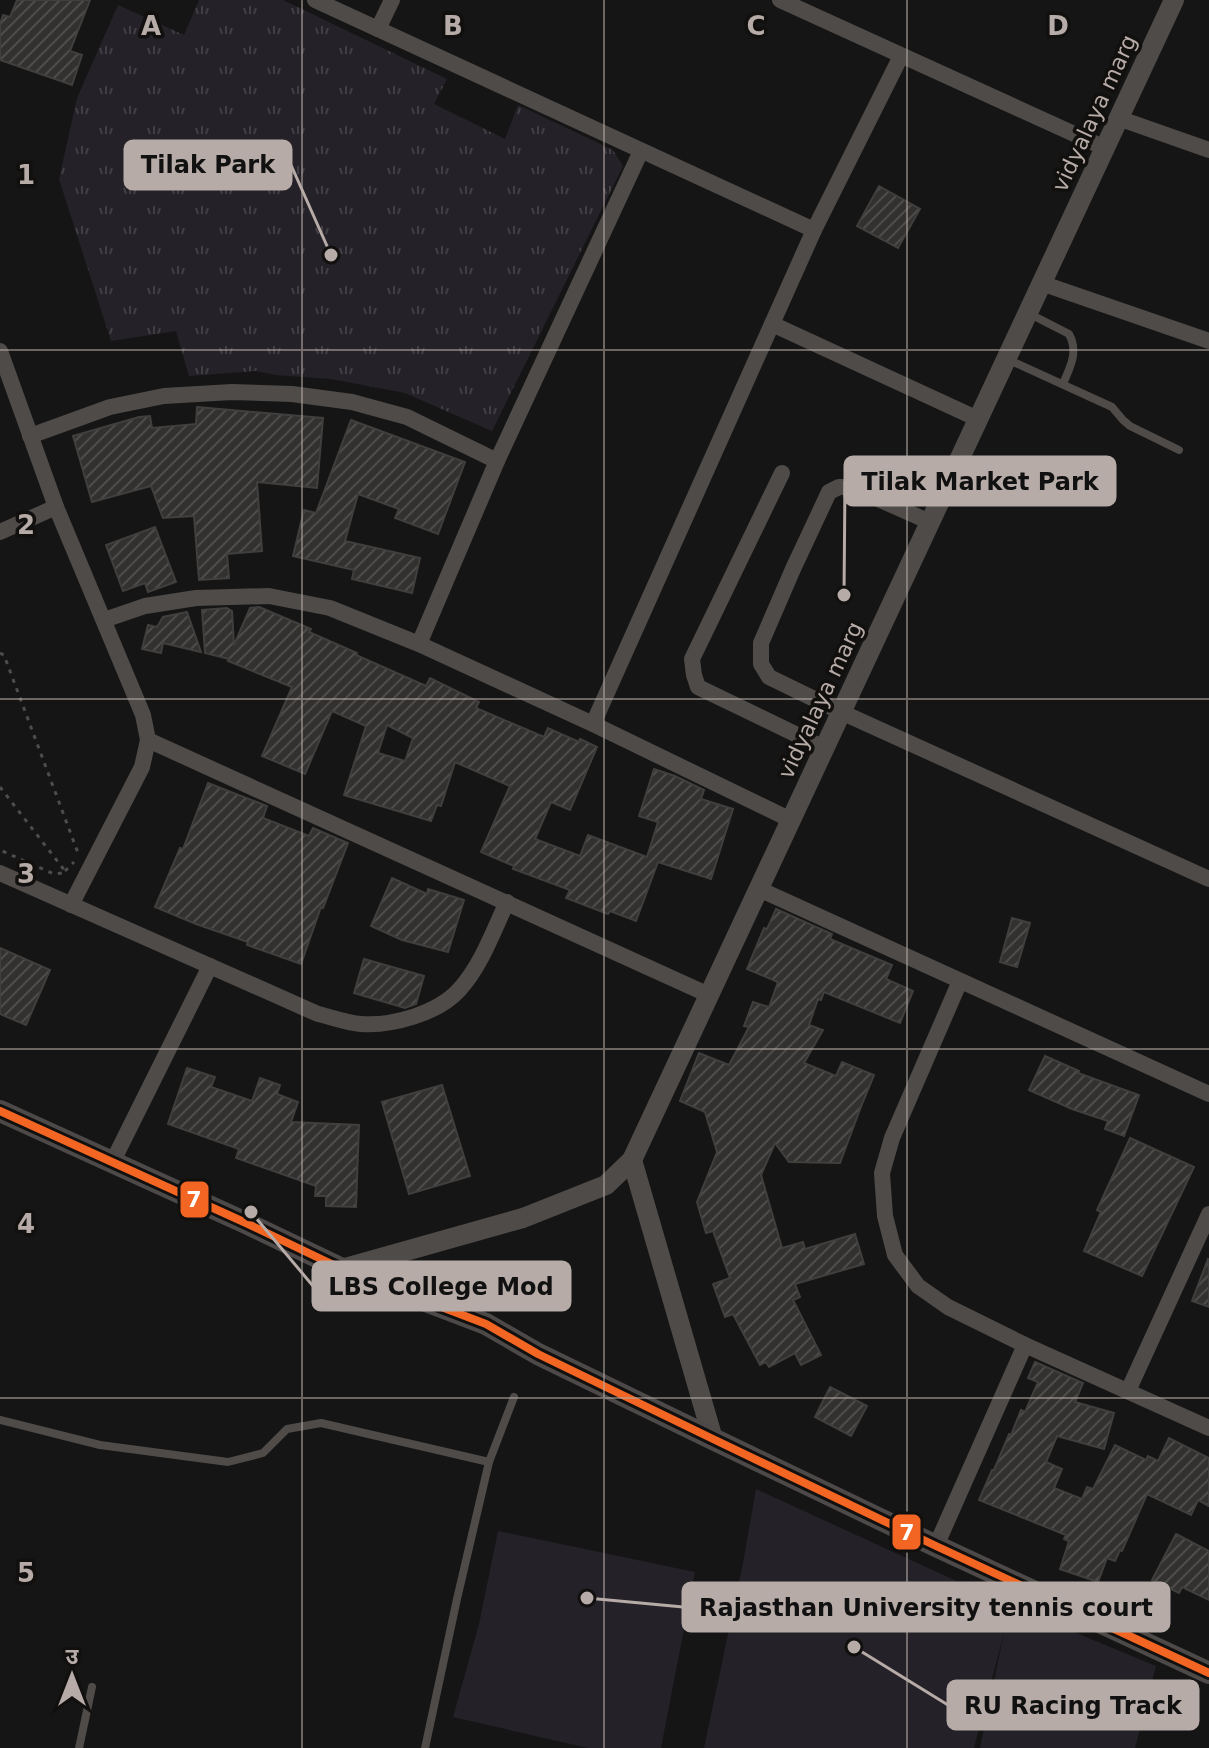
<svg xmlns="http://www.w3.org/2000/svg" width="1209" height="1748" viewBox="0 0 1209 1748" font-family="'DejaVu Sans','Noto Sans Devanagari',sans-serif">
  <defs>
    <pattern id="park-tufts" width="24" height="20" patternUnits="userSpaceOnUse" patternTransform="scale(2)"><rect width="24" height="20" fill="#252128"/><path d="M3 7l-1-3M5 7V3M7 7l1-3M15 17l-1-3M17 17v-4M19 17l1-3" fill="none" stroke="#423f44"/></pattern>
    <pattern id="building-hatch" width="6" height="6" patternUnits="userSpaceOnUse" patternTransform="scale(2)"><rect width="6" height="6" fill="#32312f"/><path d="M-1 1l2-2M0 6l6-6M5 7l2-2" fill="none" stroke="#4d4c4a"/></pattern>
  </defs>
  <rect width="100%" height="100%" fill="#151515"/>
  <polygon fill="url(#park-tufts)" points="199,0 283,0 447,79 434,104 505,139 518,105 613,150 623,166 492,431 405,393 331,379 276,375 256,371 189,376 176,331 111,341 59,179 77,98 118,5 184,35"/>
  <g fill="#252128">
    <polygon points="756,1489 1011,1606 1156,1666 1135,1748 980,1748 1004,1633 974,1748 704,1748 743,1563"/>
    <polygon points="498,1531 695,1572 661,1748 588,1748 453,1717 479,1624"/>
  </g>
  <g fill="url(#building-hatch)" stroke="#413f3d" stroke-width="2" fill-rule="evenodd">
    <polygon points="17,0 90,0 70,51 82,55 72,85 0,60 0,24 3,15 10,17"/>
    <polygon points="879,186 920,209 898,248 857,226"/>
    <polygon points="197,407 323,418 317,488 257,482 262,551 227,554 229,578 199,580 194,516 163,518 151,486 92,502 73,436 139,417 150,416 152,428 196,424"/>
    <polygon points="351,420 465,462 438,534 395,518 399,509 358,494 345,541 420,558 412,593 352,579 354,570 293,556 304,510 316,513"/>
    <polygon points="155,527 176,582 148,592 145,583 123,591 106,545"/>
    <path d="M259 607 311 629 309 632 357 653 356 655 426 686 430 678 479 702 476 708 544 737 548 728 579 742 580 739 597 747 570 810 551 802 535 839 580 856 588 835 647 857 658 822 639 816 654 769 675 776 704 790 701 799 733 809 711 879 658 862 636 921 610 911 608 914 566 898 570 890 513 869 514 866 481 852 510 786 455 762 441 806 437 805 431 821 344 795 366 726 332 711 305 774 262 756 292 687 228 661 229 659 205 653 202 610 227 608 232 611 234 645 250 608ZM387 725 413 738 405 761 378 753Z"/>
    <polygon points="187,612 201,652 163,643 161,653 142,649 148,625 157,627 163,617"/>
    <polygon points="208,783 267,806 263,818 309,836 313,828 348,843 323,908 321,907 301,964 247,945 248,942 196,924 155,907 180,848 183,849"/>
    <polygon points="392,878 427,894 428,889 464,900 448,952 402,940 371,926"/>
    <polygon points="776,909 832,934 830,939 892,965 886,979 913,991 900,1023 824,992 821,1000 818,999 809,1025 823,1030 804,1063 836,1076 842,1062 874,1075 862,1104 840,1163 789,1162 775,1143 761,1175 782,1248 803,1242 805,1249 855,1234 864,1264 795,1284 800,1297 793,1300 821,1355 801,1365 795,1353 769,1367 766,1362 760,1365 733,1314 725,1317 713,1284 730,1278 713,1231 706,1233 697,1202 717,1152 705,1112 680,1101 699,1053 729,1065 749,1027 744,1026 753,1002 769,1007 778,982 747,969 764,928 767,929"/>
    <polygon points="1012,918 1030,923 1017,967 1000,962"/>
    <polygon points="0,948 50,970 26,1025 0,1014"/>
    <polygon points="364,959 424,976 416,1004 405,1008 354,993"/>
    <polygon points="1045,1056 1079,1071 1078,1073 1139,1095 1124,1136 1105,1129 1108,1121 1072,1109 1029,1090"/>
    <polygon points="187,1068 215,1077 211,1087 252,1101 260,1078 280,1085 277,1094 298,1102 291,1122 359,1125 356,1207 326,1206 326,1196 315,1196 316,1186 236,1158 239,1149 168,1124"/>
    <polygon points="442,1085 470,1176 409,1194 382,1102"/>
    <polygon points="1130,1138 1194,1167 1142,1276 1084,1251 1101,1212 1097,1210"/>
    <polygon points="1208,1259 1209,1260 1209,1307 1192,1301"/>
    <polygon points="1035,1362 1083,1383 1075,1402 1114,1413 1104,1449 1057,1436 1046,1462 1062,1469 1054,1488 1082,1499 1087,1487 1093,1489 1115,1445 1146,1460 1148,1456 1158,1461 1169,1438 1209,1458 1209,1506 1198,1500 1191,1515 1147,1494 1122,1551 1120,1550 1115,1561 1107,1558 1098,1582 1060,1569 1069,1541 1064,1539 1066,1535 979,1500 992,1470 994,1470 1009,1434 1011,1435 1021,1410 1025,1412 1038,1382 1028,1378"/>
    <polygon points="830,1387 867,1406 851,1436 815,1417"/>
    <polygon points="1176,1534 1209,1551 1209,1600 1182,1587 1179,1593 1152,1580"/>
  </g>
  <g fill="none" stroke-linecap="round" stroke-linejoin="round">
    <g stroke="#504c4b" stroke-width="3" stroke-dasharray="4 6" stroke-linecap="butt">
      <polyline points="0,653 4,655 78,853"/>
      <polyline points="0,787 65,871 62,873 54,874 0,850"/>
      <polyline points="65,871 74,862"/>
    </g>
    <g stroke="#4e4b49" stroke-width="8">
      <path d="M1028 313 1069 334C1079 352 1070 367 1063 384"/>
      <polyline points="1007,359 1112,407 1123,420 1130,426 1179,450"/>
      <polyline points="0,1420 100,1445 228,1462 263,1453 287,1429 321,1423 489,1462 514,1397"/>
      <polyline points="79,1748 92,1687"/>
      <polyline points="425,1748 457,1599 489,1462"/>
    </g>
    <g stroke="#4e4b49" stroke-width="16">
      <polyline points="315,0 814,230"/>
      <polyline points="780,0 1105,148"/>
      <polyline points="378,29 392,0"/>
      <polyline points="1118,118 1209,150"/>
      <polyline points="1041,283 1209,341"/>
      <polyline points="772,324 978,419"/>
      <polyline points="0,351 56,507 143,715 148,740 142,767 71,905"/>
      <polyline points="30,436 110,407 164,396 232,392 292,394 352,402 407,417 497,461"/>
      <polyline points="782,473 692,659 694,675 698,687 824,748"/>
      <polyline points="930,522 851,487 839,487 829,492 793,569 761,643 761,664 769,677 841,712 1209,879"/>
      <polyline points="0,532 56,507"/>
      <polyline points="104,620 145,606 196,598 269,596 330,608 419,644 593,724 791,820"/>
      <polyline points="419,644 497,461 641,151"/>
      <polyline points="593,724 814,230 901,56"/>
      <polyline points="148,740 709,995"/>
      <path d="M0 873 318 1014C331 1017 347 1023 361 1024 392 1026 437 1014 459 990 481 966 493 932 507 902"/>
      <polyline points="759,889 1209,1094"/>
      <polyline points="960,981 892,1138 882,1173 885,1216 895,1255 918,1286 948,1307 1025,1345 1209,1428"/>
      <polyline points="113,1161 210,966"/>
      <polyline points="1128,1391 1209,1214"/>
      <polyline points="936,1546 1025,1345"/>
    </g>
    <g stroke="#4e4b49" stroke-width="20">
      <polyline points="632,1160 713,1439"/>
      <polyline points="342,1269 523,1218 606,1185 632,1160 1174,0"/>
    </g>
    <polyline stroke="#4c4948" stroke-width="22" points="0,1111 246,1223 342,1269 486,1324 538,1354 713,1439 936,1546 1209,1673"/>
    <defs>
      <polyline id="bus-1" points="0,1111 246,1223 342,1269 486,1324 538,1354 713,1439 936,1546 1209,1673"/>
    </defs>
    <use href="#bus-1" stroke="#11100f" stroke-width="14"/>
    <use href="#bus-1" stroke="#f26522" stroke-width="8"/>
  </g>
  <path fill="none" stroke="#b6aba6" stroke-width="2" stroke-opacity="0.55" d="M302 0V1748M604 0V1748M907 0V1748M0 350H1209M0 699H1209M0 1049H1209M0 1398H1209"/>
  <g text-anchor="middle" stroke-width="7" stroke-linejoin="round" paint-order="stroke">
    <g font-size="22" fill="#b6aba6" stroke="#11100f">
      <text transform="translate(1094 113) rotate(-65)" y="8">vidyalaya marg</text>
      <text transform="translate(820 700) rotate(-65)" y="8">vidyalaya marg</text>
    </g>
  </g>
  <g font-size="26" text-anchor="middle" font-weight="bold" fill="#b6aba6" stroke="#11100f" stroke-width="7" stroke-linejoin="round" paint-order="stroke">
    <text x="151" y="35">A</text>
    <text x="453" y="35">B</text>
    <text x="756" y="35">C</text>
    <text x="1058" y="35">D</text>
    <text x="26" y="184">1</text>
    <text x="26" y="534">2</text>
    <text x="26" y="883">3</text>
    <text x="26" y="1233">4</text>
    <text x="26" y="1582">5</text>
  </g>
  <path fill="none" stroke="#b6aba6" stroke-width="3" d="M331 255L291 165M844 595L845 481M251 1212L313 1286M587 1598L683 1607M854 1647L948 1705"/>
  <g fill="#b6aba6" stroke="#11100f" stroke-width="3">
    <circle cx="331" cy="255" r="8"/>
    <circle cx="844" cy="595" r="8"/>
    <circle cx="251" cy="1212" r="8"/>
    <circle cx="587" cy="1598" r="8"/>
    <circle cx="854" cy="1647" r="8"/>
  </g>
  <g fill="#b6aba6" stroke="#b6aba6" stroke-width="3">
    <rect x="125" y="141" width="166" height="48" rx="8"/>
    <rect x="845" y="457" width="270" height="48" rx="8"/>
    <rect x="313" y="1262" width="257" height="48" rx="8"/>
    <rect x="683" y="1583" width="486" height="48" rx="8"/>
    <rect x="948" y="1681" width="250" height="48" rx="8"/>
  </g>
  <g font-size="24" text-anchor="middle" font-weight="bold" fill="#111">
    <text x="208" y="173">Tilak Park</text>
    <text x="980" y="490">Tilak Market Park</text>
    <text x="441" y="1295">LBS College Mod</text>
    <text x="926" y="1616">Rajasthan University tennis court</text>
    <text x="1073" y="1714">RU Racing Track</text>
  </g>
  <g stroke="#11100f" stroke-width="3">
    <rect x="179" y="1180" width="31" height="39" rx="8" fill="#f26522"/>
    <rect x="891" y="1513" width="31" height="38" rx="8" fill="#f26522"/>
  </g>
  <g font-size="22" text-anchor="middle" font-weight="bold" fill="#fff">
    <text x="194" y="1207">7</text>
    <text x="907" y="1540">7</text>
  </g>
  <g transform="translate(72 1676)" stroke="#11100f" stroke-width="6" paint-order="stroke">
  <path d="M0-6L14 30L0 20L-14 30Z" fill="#b6aba6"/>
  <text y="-12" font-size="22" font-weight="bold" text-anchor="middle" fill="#b6aba6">उ</text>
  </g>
</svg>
